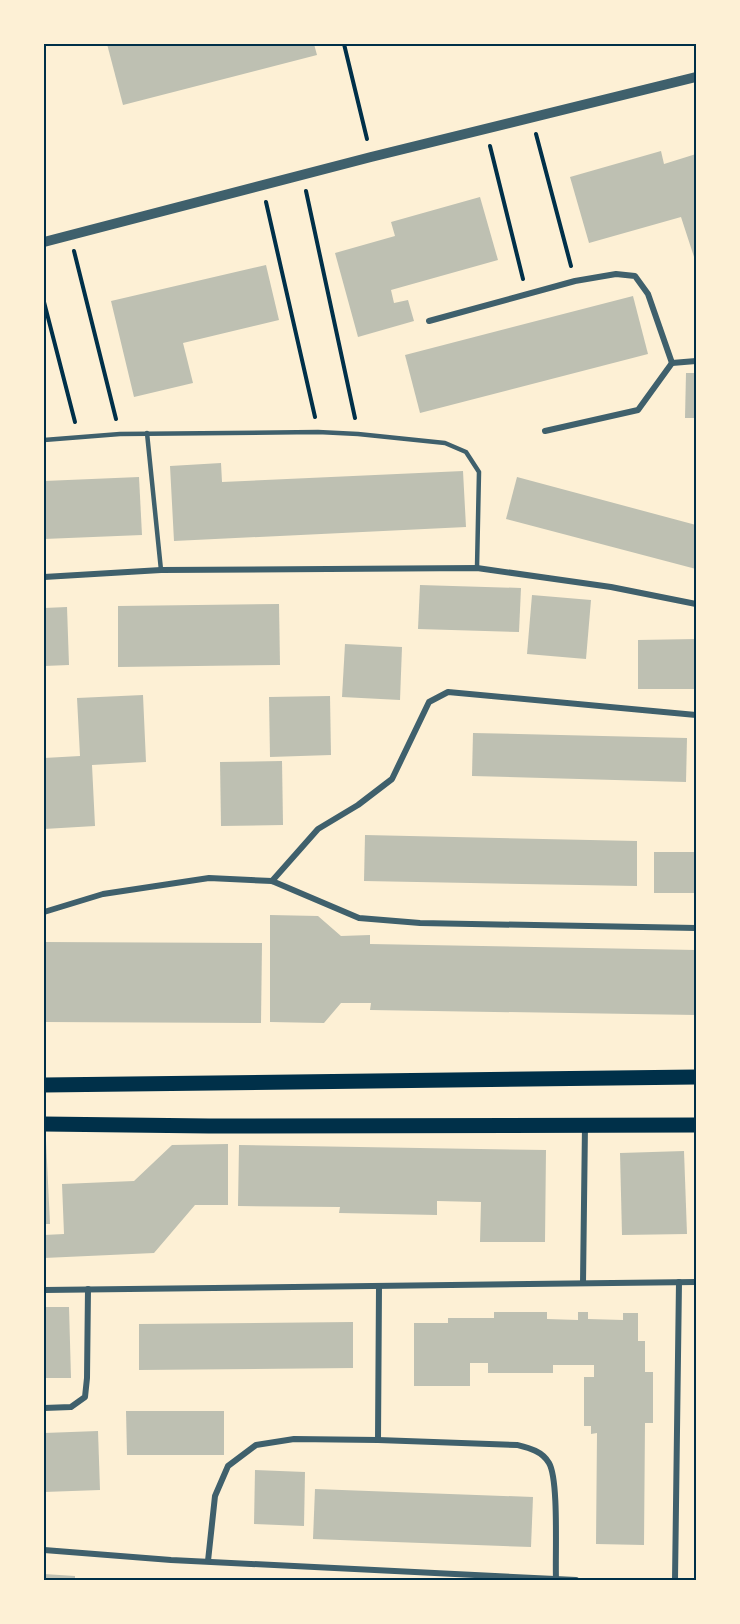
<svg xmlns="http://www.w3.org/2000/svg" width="740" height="1624" viewBox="0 0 740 1624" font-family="Figtree,sans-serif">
  <rect width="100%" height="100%" fill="#fdf0d5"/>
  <g fill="#bec0b2">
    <polygon points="107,44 314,44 317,55 123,105"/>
    <polygon points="661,151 664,164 696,154 696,263 681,217 589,243 570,177"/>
    <polygon points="480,197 498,260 391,290 394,303 408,300 414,321 358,337 335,253 395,236 391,222"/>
    <polygon points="266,265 279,320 183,343 193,383 134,397 111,301"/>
    <polygon points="633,296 648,354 420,413 405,355"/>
    <polygon points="686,373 696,373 696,418 685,418"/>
    <polygon points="221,463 222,482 463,471 466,527 174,541 170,466"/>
    <polygon points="139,477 142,535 44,539 44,481"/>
    <polygon points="517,477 696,525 696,569 506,519"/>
    <polygon points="420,585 521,588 519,632 418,629"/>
    <polygon points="532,595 591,600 586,659 527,654"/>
    <polygon points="279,604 280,665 118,667 118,606"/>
    <polygon points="67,607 69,665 44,666 44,608"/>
    <polygon points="696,639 696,689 638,689 638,640"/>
    <polygon points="345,644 402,647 400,700 342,697"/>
    <polygon points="143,695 146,762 92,765 95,826 44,829 44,758 80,756 77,698"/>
    <polygon points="330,696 331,755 270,757 269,697"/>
    <polygon points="473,733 687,738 686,782 472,776"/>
    <polygon points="282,761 283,825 221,826 220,762"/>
    <polygon points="365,835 637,841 637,886 364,881"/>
    <rect x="654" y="852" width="42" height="41"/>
    <polygon points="270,915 318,916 341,936 370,935 370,944 696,950 696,1015 370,1010 371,1003 341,1003 324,1023 270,1022"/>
    <polygon points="44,942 262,943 261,1023 44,1022"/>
    <polygon points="44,1141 46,1141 50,1224 44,1224"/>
    <polygon points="228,1144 228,1205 195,1205 154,1253 44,1258 44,1235 64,1234 62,1184 134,1181 172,1145"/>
    <polygon points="239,1145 546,1150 545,1242 480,1242 481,1202 437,1201 437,1215 339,1213 340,1207 238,1206"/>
    <polygon points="684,1151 687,1234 622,1235 620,1153"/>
    <polygon points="44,1307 69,1307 71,1378 44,1378"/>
    <polygon points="494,1312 547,1312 547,1319 578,1320 578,1312 588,1312 588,1319 623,1320 623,1313 638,1313 638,1341 645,1341 645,1372 653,1372 653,1423 645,1423 644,1545 596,1544 597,1433 591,1434 591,1426 584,1426 584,1377 594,1377 594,1365 553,1365 553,1373 488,1373 488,1363 470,1363 470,1386 414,1386 414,1323 448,1323 448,1318 494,1318"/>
    <polygon points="353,1322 353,1368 139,1370 139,1324"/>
    <polygon points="126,1411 224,1411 224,1455 127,1455"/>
    <polygon points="98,1431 100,1490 44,1492 44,1433"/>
    <polygon points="255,1470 305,1472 304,1526 254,1524"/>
    <polygon points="315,1489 533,1497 531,1547 313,1539"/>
    <polygon points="44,1574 75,1576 75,1580 44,1580"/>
  </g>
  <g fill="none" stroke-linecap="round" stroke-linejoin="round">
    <g stroke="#003049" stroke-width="4">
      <polyline points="344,44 367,139"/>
      <polyline points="536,134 571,266"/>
      <polyline points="490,146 523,279"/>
      <polyline points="306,191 355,418"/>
      <polyline points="266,202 315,417"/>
      <polyline points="74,251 116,419"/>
      <polyline points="44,302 75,422"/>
    </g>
    <g stroke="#3f606c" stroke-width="4.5">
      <polyline points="147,433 161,570"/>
      <polyline points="44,440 120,434 318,432 358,434 445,443 466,452 479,472 477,568"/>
    </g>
    <g stroke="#3f606c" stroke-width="6">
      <polyline points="429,321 575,281 616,274 635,276 648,294 672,363 696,361"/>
      <polyline points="545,431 638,410 672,363"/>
      <polyline points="44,577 161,570 477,568 611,587 696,604"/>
      <polyline points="272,881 318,829 358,805 392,779 429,702 448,692 696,715"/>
      <polyline points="44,912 103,894 209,878 272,881 359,918 420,923 696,928"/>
      <polyline points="583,1283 585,1125"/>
      <polyline points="44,1290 696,1282"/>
      <polyline points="44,1408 71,1407 85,1397 87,1378 88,1289"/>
      <polyline points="378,1440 379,1286"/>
      <polyline points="44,1550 171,1560 576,1580"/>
      <path d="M208 1561 215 1496 228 1466 256 1445 294 1439 378 1440 517 1445C529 1448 542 1451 549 1463 559 1480 555 1556 556 1579"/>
      <polyline points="675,1580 679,1282"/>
    </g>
    <polyline stroke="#3f606c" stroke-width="10" points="44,242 371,157 696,77"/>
    <g stroke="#003049" stroke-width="15">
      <polyline points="44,1085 696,1077"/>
      <polyline points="44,1124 209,1126 696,1125"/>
    </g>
  </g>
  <rect width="740" height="1624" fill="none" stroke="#fdf0d5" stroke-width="90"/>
  <rect x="45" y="45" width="650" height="1534" fill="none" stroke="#003049" stroke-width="2"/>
</svg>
